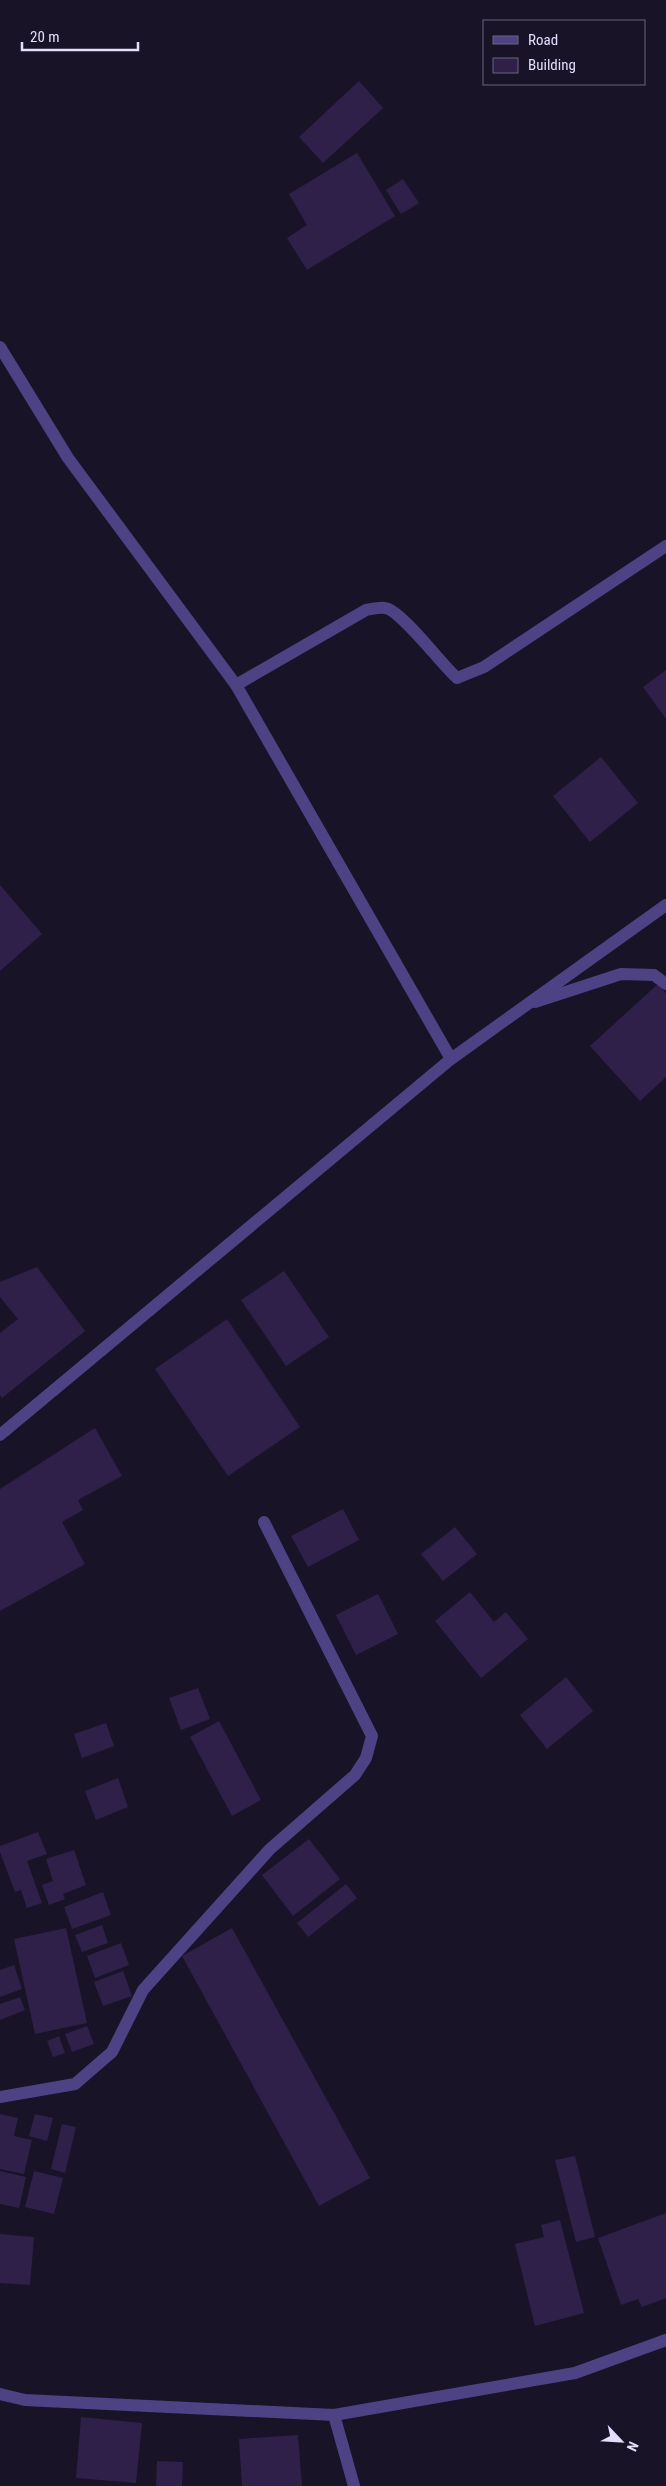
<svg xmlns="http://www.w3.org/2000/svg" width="666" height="2486" viewBox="0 0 666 2486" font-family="'Roboto Condensed',sans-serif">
  <rect width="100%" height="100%" fill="#191328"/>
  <g fill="#2e2048">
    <polygon points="359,81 383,108 323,163 299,137"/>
    <polygon points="357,153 395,216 307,270 287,238 307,225 289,194"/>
    <polygon points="403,179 419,203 401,214 386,190"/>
    <polygon points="666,670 666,719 643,687"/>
    <polygon points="601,757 638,803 590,842 553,796"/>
    <polygon points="0,885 42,934 0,971"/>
    <polygon points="658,984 666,993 666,1077 640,1101 590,1046"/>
    <polygon points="37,1267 85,1331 2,1398 0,1395 0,1333 18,1319 0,1297 0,1282"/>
    <polygon points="284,1271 329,1337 286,1366 241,1300"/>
    <polygon points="227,1319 300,1427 228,1476 155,1369"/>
    <polygon points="95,1428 122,1476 78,1500 83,1510 62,1522 85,1564 0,1611 0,1489"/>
    <polygon points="343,1509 359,1540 308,1567 291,1536"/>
    <polygon points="455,1527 477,1554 443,1581 421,1554"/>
    <polygon points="470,1592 494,1622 506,1612 528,1639 481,1678 435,1621"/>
    <polygon points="378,1594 398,1634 356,1655 336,1615"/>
    <polygon points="566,1677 593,1711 547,1749 520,1715"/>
    <polygon points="198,1688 210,1719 181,1730 169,1698"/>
    <polygon points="219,1721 261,1800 232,1816 190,1737"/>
    <polygon points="106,1723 114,1746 82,1758 74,1734"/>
    <polygon points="118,1778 128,1807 96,1820 85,1791"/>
    <polygon points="38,1832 47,1854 27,1861 42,1903 27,1908 21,1890 15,1892 0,1852 0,1846"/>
    <polygon points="309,1839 340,1879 293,1916 262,1875"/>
    <polygon points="74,1850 86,1885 63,1894 65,1899 49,1905 42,1885 53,1881 46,1859"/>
    <polygon points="346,1884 357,1898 308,1937 297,1923"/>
    <polygon points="103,1892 111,1915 72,1929 64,1907"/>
    <polygon points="102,1925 108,1943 82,1952 75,1935"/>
    <polygon points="66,1928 87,2023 35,2034 14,1939"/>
    <polygon points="232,1928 370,2178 319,2206 182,1956"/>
    <polygon points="121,1943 129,1965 95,1978 87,1956"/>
    <polygon points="14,1965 22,1989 0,1997 0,1970"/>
    <polygon points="123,1971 132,1996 103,2006 94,1982"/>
    <polygon points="20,1997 25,2010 0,2020 0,2004"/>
    <polygon points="87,2026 94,2044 72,2052 65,2034"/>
    <polygon points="59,2036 65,2053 53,2057 47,2041"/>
    <polygon points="0,2114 18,2118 14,2136 32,2140 24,2174 0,2169"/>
    <polygon points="35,2114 53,2118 47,2141 29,2136"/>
    <polygon points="62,2124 76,2127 65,2173 51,2169"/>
    <polygon points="575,2156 595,2237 576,2242 555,2160"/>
    <polygon points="0,2171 26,2177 19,2208 0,2204"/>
    <polygon points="34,2171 63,2178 54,2214 25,2207"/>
    <polygon points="666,2213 666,2298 642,2307 638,2299 621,2305 598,2238"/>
    <polygon points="560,2220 584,2313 535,2326 515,2244 544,2237 541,2225"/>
    <polygon points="0,2234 34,2237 30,2285 0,2283"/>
    <polygon points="81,2417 142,2423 136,2483 76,2478"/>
    <polygon points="298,2435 302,2486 242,2486 239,2439"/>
    <polygon points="157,2461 183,2462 182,2486 156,2486"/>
  </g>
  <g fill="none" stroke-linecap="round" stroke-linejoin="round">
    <g stroke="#4d4283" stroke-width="12">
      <polyline points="0,347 68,458 236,685 451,1059"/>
      <path d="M236 685 366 610C372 609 379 607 385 608 400 609 442 665 457 678L484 667 666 546"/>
      <polyline points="535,1002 621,974 654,975 666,984"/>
      <polyline points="0,1435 451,1059 666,905"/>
      <polyline points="0,2097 75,2084 112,2052 143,1990 270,1849 355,1775 366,1758 372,1736 264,1522"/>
      <polyline points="0,2394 25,2400 334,2415 575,2373 666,2340"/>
      <polyline points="334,2415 354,2486"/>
    </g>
  </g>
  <rect x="483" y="20" width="162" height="65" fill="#191328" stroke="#6b647d"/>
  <rect x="493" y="36" width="25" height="8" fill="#4d4283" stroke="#6b647d"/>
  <text x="528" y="45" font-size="15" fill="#e5ddfc">Road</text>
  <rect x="493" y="58" width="25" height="15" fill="#2e2048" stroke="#6b647d"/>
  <text x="528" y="70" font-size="15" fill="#e5ddfc">Building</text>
  <g transform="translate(621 2441) rotate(115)" stroke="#191328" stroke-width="4" paint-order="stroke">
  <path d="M0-4L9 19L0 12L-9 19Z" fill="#e5ddfc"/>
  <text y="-8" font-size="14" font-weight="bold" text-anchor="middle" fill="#e5ddfc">N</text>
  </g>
  <path d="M22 42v8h116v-8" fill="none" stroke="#e5ddfc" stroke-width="2.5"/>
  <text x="30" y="42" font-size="15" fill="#e5ddfc" stroke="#191328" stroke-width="4" paint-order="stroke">20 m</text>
</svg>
